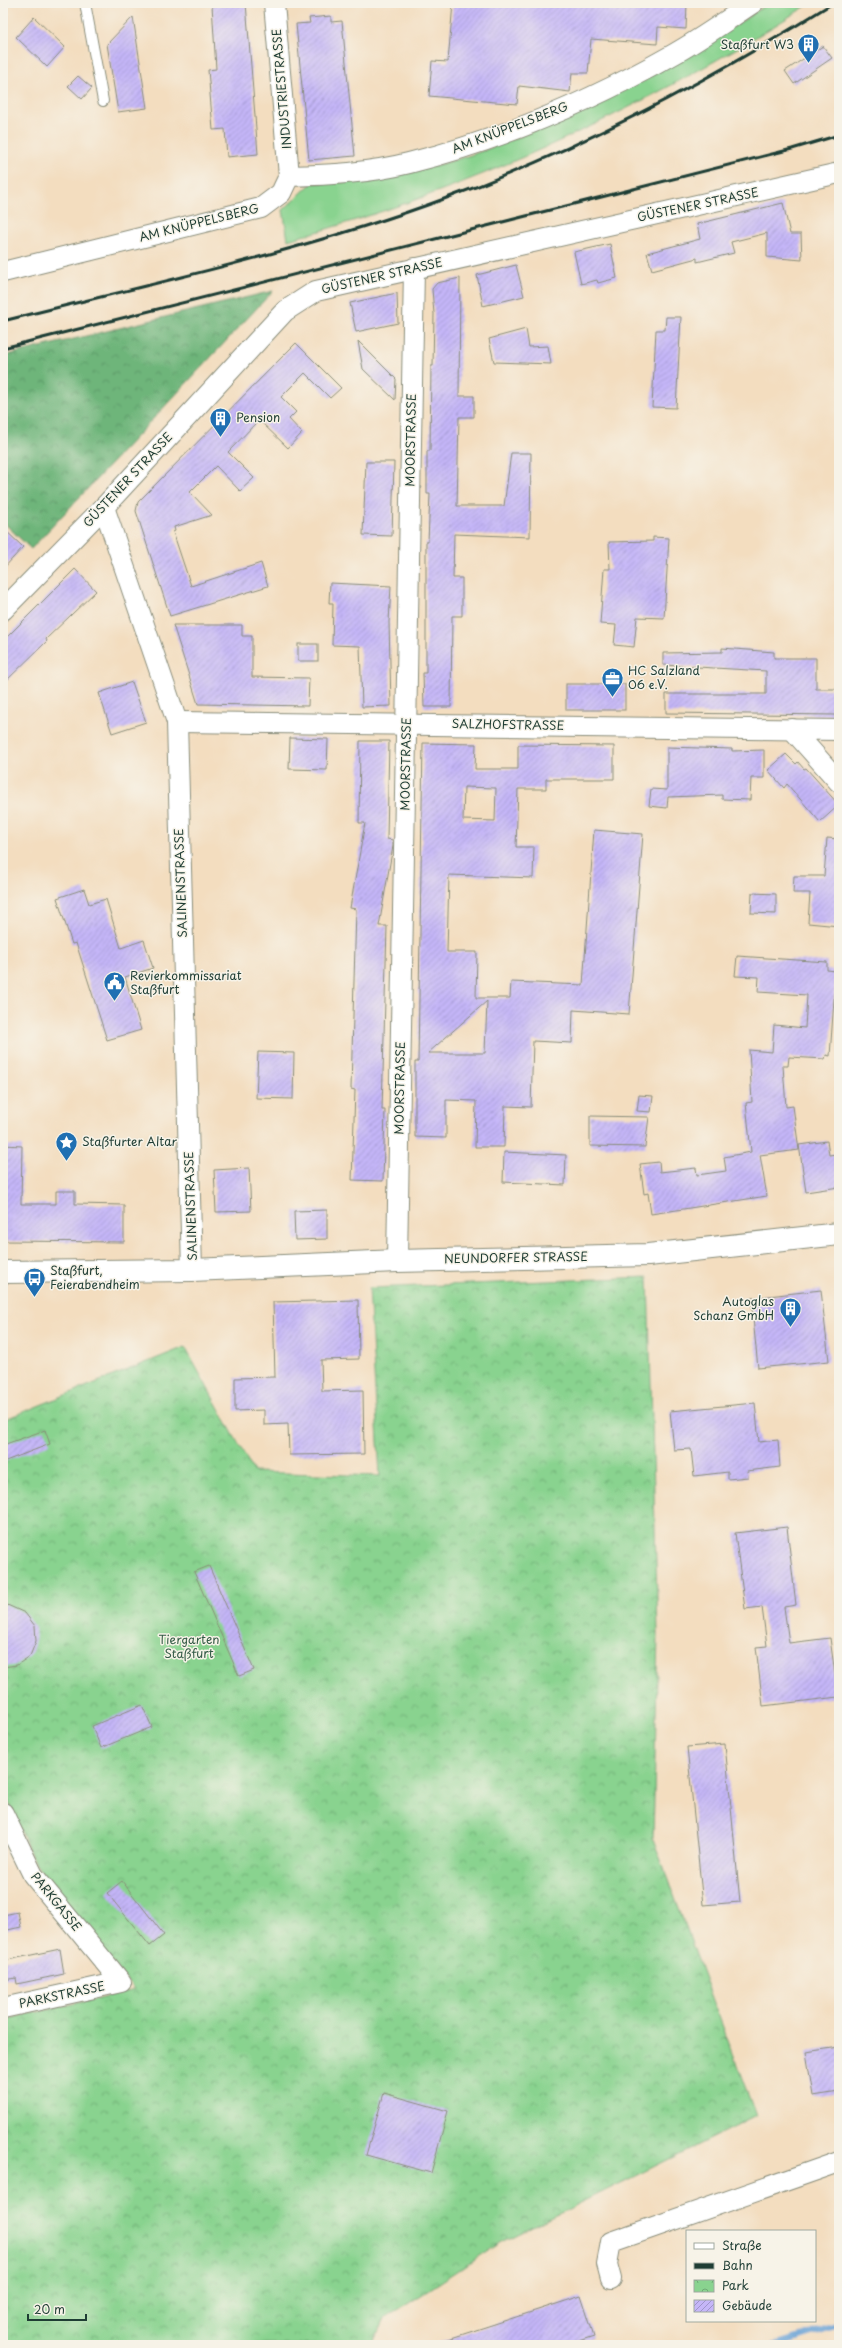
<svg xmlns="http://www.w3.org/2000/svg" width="842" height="2348" viewBox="0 0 842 2348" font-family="'Playpen Sans',sans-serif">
  <defs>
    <pattern id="forest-crowns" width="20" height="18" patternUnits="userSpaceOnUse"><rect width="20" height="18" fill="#6eb57a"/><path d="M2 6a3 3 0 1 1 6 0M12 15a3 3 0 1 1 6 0" fill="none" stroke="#5a9465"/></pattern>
    <pattern id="park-crowns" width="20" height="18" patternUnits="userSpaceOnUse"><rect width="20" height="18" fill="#89d38f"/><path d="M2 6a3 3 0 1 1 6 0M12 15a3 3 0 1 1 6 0" fill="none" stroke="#6fac76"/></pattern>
    <pattern id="building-hatch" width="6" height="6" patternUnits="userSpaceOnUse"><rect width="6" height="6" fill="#c5b6f8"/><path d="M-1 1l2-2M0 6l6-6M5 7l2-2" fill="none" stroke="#9f95ca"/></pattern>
  </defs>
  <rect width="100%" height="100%" fill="#f7f3e8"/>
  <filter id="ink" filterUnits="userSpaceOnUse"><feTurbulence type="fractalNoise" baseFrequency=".025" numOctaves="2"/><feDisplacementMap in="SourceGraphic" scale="8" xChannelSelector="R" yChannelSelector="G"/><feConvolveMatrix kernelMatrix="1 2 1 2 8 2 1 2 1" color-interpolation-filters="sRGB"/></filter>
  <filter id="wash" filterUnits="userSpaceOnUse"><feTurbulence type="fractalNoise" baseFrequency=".012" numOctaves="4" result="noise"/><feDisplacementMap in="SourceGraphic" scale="16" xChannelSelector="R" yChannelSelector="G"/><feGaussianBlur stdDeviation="0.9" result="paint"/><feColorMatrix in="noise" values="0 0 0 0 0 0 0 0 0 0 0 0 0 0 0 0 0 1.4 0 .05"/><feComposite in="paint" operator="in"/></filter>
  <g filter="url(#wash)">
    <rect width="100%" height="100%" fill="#f3ddbf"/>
    <path fill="#89d38f" stroke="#548862" d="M769 3H811C650 106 473 190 288 240L283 210 312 183C418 185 527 137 620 90 641 80 662 70 682 59 712 42 740 22 769 3Z"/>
    <polygon fill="url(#forest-crowns)" stroke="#467957" points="273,291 31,549 3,522 3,356"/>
    <polygon fill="url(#park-crowns)" stroke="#548862" points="648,1277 658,1634 653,1839 756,2116 502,2242 384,2319 372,2345 3,2345 3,2020 134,1990 34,1862 3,1788 3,1420 185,1347 254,1472 380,1476 369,1288"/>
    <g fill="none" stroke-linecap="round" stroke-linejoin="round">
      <polyline stroke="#66a0d5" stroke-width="6" points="774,2345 839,2325"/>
    </g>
    <g id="blocks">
      <g fill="url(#building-hatch)" fill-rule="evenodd">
        <polygon points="246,3 258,154 227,157 225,129 213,130 208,70 216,69 212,5"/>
        <polygon points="453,3 687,3 686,29 658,27 657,44 591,39 588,73 572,73 570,92 519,86 517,104 429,96 432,61 448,62"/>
        <polygon points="331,16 331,22 342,21 355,156 309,160 296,24 310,23 309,18"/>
        <polygon points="34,17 65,47 47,67 16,37"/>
        <polygon points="133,17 147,108 118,112 107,44"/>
        <polygon points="823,46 832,58 794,84 785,71"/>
        <polygon points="78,76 92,88 82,99 68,86"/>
        <polygon points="783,203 790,234 801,234 802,260 767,257 767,233 731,242 734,253 697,262 697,258 652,270 647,253 700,239 697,224"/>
        <polygon points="610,244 617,278 598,283 597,280 581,284 574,252"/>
        <polygon points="516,265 524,296 483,306 477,275"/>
        <polygon points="460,278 459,396 474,396 474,417 459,417 457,506 504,506 511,453 531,453 530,537 454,534 453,578 462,578 462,616 452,616 451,707 424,707 423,673 426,673 426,542 428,542 430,494 427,494 427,451 430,451 431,366 433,366 434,314 432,289 437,283"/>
        <polygon points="397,293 398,323 356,332 350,303"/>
        <polygon points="666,317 681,317 676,408 652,407 656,330 665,330"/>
        <polygon points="526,329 529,347 548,346 551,364 494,362 489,339"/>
        <polygon points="358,341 396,379 395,400 363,369"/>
        <polygon points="296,343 341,388 330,398 305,373 281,397 296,412 289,419 302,433 288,448 259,420 228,452 254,478 240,491 216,466 190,492 212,515 174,527 175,531 173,532 191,586 261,563 268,586 170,616 136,511 138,502"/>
        <polygon points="366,462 394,462 392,536 363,535"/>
        <polygon points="3,528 23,547 3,569"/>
        <polygon points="653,537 669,538 664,618 637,617 634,647 614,645 616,625 600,624 604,569 610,569 609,542 653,541"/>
        <polygon points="75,569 96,591 46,639 47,641 3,684 3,641"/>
        <polygon points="330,583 391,586 389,622 391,706 362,707 360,646 332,645 333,603 329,603"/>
        <polygon points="173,625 242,625 242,636 252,636 252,677 309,678 308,706 198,704"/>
        <rect x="298" y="644" width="20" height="17"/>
        <polygon points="722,648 774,652 774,658 816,658 816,689 837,689 837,715 666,713 666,694 766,694 766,671 663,665 663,653 722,652"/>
        <polygon points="132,682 146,722 112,733 99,693"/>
        <rect x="566" y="684" width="59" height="26"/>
        <polygon points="290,738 328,739 327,770 289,769"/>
        <polygon points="360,741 389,741 387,839 393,840 393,846 379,926 387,926 382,1110 385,1110 383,1181 352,1180 355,1090 351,1089 356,909 350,908 365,823 359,823"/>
        <path d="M423 743 476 744 475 769H518V745L614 746V779H546V789H518L516 847H534L533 878 449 875 447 952H477L476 998H510L511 982 583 985 594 830 643 834 629 1014 573 1010 572 1043 533 1041 531 1107 505 1106 504 1147H475L476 1101 446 1100V1138L415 1137V1062H418ZM464 787 496 788 495 821 463 820ZM487 1001 485 1053H428Z"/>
        <polygon points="667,747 732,749 732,751 764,750 764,778 751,778 750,800 722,799 722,795 668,797 667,808 649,806 651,789 667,790"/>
        <polygon points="786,754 796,764 798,762 804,769 806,768 839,805 820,822 787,784 784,788 768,770"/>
        <polygon points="827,838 839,839 839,926 808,923 810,893 793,893 794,876 824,876"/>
        <polygon points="84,889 89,904 106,899 121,948 144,940 153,968 125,977 141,1030 107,1040 76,943 72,944 57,898"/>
        <polygon points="752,893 776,894 776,914 751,913"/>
        <polygon points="737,956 827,962 827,970 836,971 830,1056 826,1055 825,1059 789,1057 788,1066 783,1066 786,1107 793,1106 799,1150 760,1155 767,1196 651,1214 648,1193 644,1194 640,1164 659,1162 660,1172 696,1168 697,1175 726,1171 724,1157 751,1152 746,1103 752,1102 749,1050 772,1052 774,1025 805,1028 807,995 758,992 759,977 735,976"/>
        <polygon points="258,1052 294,1053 293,1099 256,1098"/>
        <polygon points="639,1095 653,1096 651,1112 637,1111"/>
        <polygon points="590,1116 649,1117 645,1147 590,1146"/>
        <polygon points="827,1141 829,1155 836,1154 839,1187 806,1192 799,1145"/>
        <polygon points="3,1145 22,1146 21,1204 56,1204 56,1191 75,1191 75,1204 124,1205 124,1242 3,1241"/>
        <polygon points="504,1152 566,1155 565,1185 503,1182"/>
        <polygon points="249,1168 251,1211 216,1212 214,1170"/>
        <polygon points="327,1210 327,1239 295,1240 294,1211"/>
        <polygon points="821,1290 829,1361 758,1368 751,1298"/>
        <polygon points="358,1300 359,1359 321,1360 322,1391 363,1390 364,1454 289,1455 288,1424 264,1425 264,1410 235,1411 235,1378 275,1377 273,1302"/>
        <polygon points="755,1403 759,1442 778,1440 780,1467 747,1471 748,1477 728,1479 728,1472 694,1476 691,1449 674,1450 670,1411"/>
        <polygon points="45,1430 50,1444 3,1462 3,1445"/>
        <polygon points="787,1527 796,1605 784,1607 789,1643 830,1638 838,1697 763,1706 756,1647 767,1646 762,1607 745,1609 735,1533"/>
        <polygon points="209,1566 254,1670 239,1676 194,1572"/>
        <polygon points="3,1603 25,1613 35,1626 36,1641 30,1656 17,1665 3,1667"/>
        <polygon points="142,1705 152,1727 101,1748 92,1726"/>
        <polygon points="725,1744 740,1902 703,1905 687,1747"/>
        <polygon points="122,1881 164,1935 150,1946 107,1893"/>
        <polygon points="18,1912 21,1927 3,1931 3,1915"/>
        <polygon points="60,1949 64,1974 17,1984 16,1978 3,1980 3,1961"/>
        <polygon points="839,2047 839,2092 813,2096 806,2052"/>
        <polygon points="384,2093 448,2111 431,2173 366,2155"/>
        <polygon points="581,2296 594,2336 566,2345 440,2345 439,2342"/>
      </g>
    </g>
  </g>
  <g filter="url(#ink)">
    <use href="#blocks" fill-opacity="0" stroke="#898d7a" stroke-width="1"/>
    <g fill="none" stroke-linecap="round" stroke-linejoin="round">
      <defs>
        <polyline id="lane" points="85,3 103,101"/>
        <g id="street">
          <polyline points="274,3 289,176"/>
          <path d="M3 272 261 208 281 193 289 176C329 175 370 173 409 163 500 140 593 100 674 54 701 39 727 20 753 3"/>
          <polyline points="104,507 177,722 192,1270"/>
          <polyline points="3,610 104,507 285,311 316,291 839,173"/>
          <polyline points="177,722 839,730"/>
          <polyline points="792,729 839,782"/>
          <polyline points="397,1261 414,268"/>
          <polyline points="3,1813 33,1875 121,1982 3,2008"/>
          <polyline points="611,2279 607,2264 611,2242 839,2162"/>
        </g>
        <polyline id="secondary" points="3,1272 192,1270 397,1261 648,1255 839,1234"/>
      </defs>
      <use href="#lane" stroke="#898d7a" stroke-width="12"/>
      <use href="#street" stroke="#898d7a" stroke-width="22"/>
      <use href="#secondary" stroke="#898d7a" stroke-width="24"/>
      <use href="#lane" stroke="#fff" stroke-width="10"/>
      <use href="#street" stroke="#fff" stroke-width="20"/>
      <use href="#secondary" stroke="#fff" stroke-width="22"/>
      <g stroke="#1f3d34" stroke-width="3">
        <path d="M3 321C150 284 301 252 444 199 581 149 710 80 833 3"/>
        <polyline points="3,348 792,149 839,135"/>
      </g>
    </g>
  </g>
  <defs>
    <symbol id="building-pin" viewBox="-11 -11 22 30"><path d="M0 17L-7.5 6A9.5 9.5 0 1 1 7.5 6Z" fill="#1f6fb2" stroke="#f7f3e8"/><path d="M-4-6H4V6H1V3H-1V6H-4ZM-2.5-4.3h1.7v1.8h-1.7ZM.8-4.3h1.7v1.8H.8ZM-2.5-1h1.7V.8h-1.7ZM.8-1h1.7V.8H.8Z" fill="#fff"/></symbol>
    <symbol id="office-pin" viewBox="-11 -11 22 30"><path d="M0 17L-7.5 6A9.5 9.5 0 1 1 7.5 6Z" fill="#1f6fb2" stroke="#f7f3e8"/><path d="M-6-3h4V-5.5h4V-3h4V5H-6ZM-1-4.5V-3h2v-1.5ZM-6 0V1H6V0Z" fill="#fff"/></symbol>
    <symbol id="civic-pin" viewBox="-11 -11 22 30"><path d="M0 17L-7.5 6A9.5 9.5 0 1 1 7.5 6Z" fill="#1f6fb2" stroke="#f7f3e8"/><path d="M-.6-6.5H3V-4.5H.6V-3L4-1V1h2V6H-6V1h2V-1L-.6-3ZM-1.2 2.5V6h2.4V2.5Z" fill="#fff"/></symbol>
    <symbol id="sight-pin" viewBox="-11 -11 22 30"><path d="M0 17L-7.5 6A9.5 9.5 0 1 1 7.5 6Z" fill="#1f6fb2" stroke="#f7f3e8"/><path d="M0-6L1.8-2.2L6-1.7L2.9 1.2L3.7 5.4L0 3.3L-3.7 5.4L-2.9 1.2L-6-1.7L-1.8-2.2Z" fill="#fff"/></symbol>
    <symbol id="bus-pin" viewBox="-11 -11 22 30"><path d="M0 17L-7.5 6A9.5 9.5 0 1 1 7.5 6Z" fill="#1f6fb2" stroke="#f7f3e8"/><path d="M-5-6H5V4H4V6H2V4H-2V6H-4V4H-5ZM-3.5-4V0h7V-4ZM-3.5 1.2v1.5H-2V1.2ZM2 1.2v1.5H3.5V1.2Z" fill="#fff"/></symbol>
  </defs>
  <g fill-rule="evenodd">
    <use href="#building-pin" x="796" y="32" width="25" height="34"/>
    <use href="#building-pin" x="208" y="406" width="25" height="34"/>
    <use href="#office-pin" x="600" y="666" width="25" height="34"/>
    <use href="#civic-pin" x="102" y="970" width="25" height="34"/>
    <use href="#sight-pin" x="54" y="1130" width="25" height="34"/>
    <use href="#bus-pin" x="22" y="1266" width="25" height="34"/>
    <use href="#building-pin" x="778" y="1296" width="25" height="34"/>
  </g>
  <g text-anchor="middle" stroke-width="3" stroke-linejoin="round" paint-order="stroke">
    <g font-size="12" fill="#1f3d34" stroke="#f7f3e8" text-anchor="start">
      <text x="794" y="49" text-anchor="end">Staßfurt W3</text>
      <text x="236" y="422">Pension</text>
      <text x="628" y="675">HC Salzland<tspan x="628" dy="14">06 e.V.</tspan></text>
      <text x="130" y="980">Revierkommissariat<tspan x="130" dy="14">Staßfurt</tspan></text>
      <text x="82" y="1146">Staßfurter Altar</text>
      <text x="50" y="1275">Staßfurt,<tspan x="50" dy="14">Feierabendheim</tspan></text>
      <text x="774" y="1306" text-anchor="end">Autoglas<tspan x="774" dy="14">Schanz GmbH</tspan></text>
    </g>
    <g font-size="12" fill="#1f3d34" stroke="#f7f3e8">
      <text transform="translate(282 89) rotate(-95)" y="4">INDUSTRIESTRASSE</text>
      <text transform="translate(510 128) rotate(-21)" y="4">AM KNÜPPELSBERG</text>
      <text transform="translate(698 205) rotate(-12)" y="4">GÜSTENER STRASSE</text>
      <text transform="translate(199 223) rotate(-14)" y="4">AM KNÜPPELSBERG</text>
      <text transform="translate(382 276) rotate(-13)" y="4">GÜSTENER STRASSE</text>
      <text transform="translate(411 440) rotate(-89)" y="4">MOORSTRASSE</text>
      <text transform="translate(128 480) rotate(-47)" y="4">GÜSTENER STRASSE</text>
      <text transform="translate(508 725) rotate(1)" y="4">SALZHOFSTRASSE</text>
      <text transform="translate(406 764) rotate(-89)" y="4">MOORSTRASSE</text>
      <text transform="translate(181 883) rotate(-92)" y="4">SALINENSTRASSE</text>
      <text transform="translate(400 1088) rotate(-89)" y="4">MOORSTRASSE</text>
      <text transform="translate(191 1206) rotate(-92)" y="4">SALINENSTRASSE</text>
      <text transform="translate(516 1258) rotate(-1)" y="4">NEUNDORFER STRASSE</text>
      <text transform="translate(56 1902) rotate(51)" y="4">PARKGASSE</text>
      <text transform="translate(62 1995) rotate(-12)" y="4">PARKSTRASSE</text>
    </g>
    <g font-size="12" fill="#345b46" stroke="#f7f3e8">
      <text x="189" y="1644">Tiergarten<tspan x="189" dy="14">Staßfurt</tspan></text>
    </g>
  </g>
  <rect width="842" height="2348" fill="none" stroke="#f7f3e8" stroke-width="16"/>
  <rect x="686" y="2230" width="130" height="92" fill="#f7f3e8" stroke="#a1aaa0"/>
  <rect x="694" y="2243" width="20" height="6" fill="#ffffff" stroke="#a1aaa0"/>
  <text x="722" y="2250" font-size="12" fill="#1f3d34">Straße</text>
  <rect x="694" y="2263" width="20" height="6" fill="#1f3d34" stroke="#a1aaa0"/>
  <text x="722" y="2270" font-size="12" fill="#1f3d34">Bahn</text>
  <rect x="694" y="2280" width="20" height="12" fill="url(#park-crowns)" stroke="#a1aaa0"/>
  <text x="722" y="2290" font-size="12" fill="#1f3d34">Park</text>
  <rect x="694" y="2300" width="20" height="12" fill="url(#building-hatch)" stroke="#a1aaa0"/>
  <text x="722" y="2310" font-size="12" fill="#1f3d34">Gebäude</text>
  <path d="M28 2314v6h58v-6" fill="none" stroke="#1f3d34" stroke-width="2"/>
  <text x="34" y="2314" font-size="12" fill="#1f3d34" stroke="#f7f3e8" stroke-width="3" paint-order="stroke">20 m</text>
</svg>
